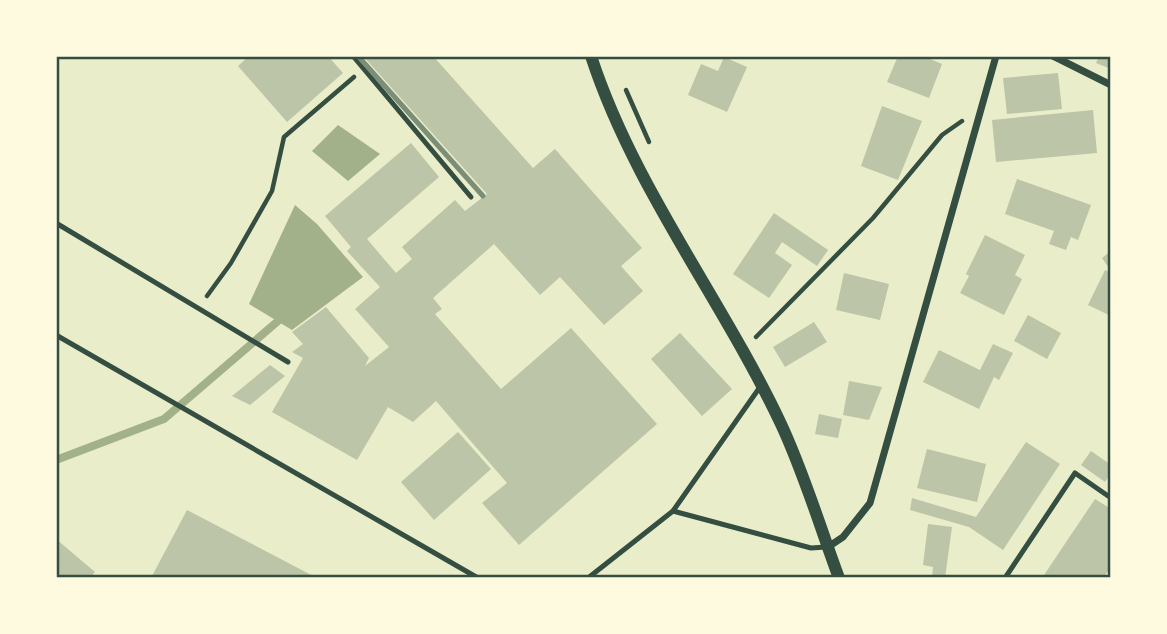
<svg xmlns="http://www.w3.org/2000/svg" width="1167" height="634" viewBox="0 0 1167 634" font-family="Karla,sans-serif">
  <rect width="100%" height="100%" fill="#e9edc9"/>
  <g fill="#a3b18a">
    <polygon points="338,125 380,154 348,181 312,151"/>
    <polygon points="295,205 317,224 363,277 292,330 249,304"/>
  </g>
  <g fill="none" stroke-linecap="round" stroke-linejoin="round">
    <polyline stroke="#a3b18a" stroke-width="8" points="56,460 164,419 278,321 280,313"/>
  </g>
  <g fill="#bcc5a7">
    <polygon points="249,56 328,56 343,73 287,122 238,66"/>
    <polygon points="363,56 433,56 533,168 555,149 642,248 621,266 643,291 604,325 560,277 540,295 494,244 433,298 442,309 435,314 501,389 571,328 657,424 519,545 482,503 507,483 436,401 413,422 388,407 357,460 272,412 303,358 292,352 303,344 292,332 326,307 369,358 365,366 389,347 355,309 380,287 347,251 351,247 325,216 411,143 439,177 367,239 396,273 412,259 402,247 455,200 465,211 487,194"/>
    <polygon points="898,56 923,56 942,64 929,98 887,82"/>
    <polygon points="1099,56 1111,56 1111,69 1096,63"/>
    <polygon points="724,57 747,67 727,112 688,95 701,64 718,71"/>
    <polygon points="1058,73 1062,109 1007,114 1003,78"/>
    <polygon points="882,106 922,121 898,180 861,166"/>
    <polygon points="1093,110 1097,153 996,162 992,120"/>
    <polygon points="1017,179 1091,205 1078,240 1071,237 1066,250 1049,244 1054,231 1005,214"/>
    <polygon points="774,213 828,250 817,266 782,242 775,253 792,265 769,298 733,274"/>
    <polygon points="985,235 1025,255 1015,275 1022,279 1004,315 960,293 969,276 966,274"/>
    <polygon points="1111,251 1111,271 1102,258"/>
    <polygon points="1105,270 1111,273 1111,316 1088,305"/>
    <polygon points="844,273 889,284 880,320 836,310"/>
    <polygon points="1028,315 1061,333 1047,359 1014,341"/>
    <polygon points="814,322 827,342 785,367 773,347"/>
    <polygon points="680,333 732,389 702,416 651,359"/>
    <polygon points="993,344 1013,353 999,380 994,377 979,409 923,382 939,350 980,370"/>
    <polygon points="270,365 285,376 250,405 232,396"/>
    <polygon points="849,381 882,387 869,420 843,415"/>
    <polygon points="819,414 842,419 838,438 815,434"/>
    <polygon points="458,432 491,469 434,520 401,482"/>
    <polygon points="1026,442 1060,464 1003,550 969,527 910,510 912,498 976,517"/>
    <polygon points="927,449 986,464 977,502 917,488"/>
    <polygon points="1091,451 1111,465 1111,473 1105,482 1081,465"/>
    <polygon points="1095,499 1111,509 1111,567 1103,578 1042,578"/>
    <polygon points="187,510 317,578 151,578"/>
    <polygon points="928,524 952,527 945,578 932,578 933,567 923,565"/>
    <polygon points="56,539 95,572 90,578 56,578"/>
  </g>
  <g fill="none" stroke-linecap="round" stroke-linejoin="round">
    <g stroke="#344e41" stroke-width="4.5">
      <polyline points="626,90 649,142"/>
      <polyline points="207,296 231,263 272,191 284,137 354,77"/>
      <polyline points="756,337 873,218 942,135 962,121"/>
    </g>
    <g stroke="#344e41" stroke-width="5">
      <polyline points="353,56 471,197"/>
      <polyline points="56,223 288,362"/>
      <polyline points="56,335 478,578"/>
      <polyline points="673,511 760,387"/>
      <polyline points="588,578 673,511 811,548 826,547"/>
      <polyline points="1005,578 1075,473 1111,498"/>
    </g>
    <g stroke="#344e41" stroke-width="7">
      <polyline points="1053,56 1111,85"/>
      <polyline points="828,547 843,537 870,503 996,56"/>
    </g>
    <path stroke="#344e41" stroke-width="12" d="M591 56C634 188 722 299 781 424 804 473 820 527 839 578"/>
    <polyline stroke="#7c8e77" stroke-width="5" points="358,56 483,196"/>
  </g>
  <rect width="1167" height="634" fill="none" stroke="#fefae0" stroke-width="116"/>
  <rect x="58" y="58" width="1051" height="518" fill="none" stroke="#344e41" stroke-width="2.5"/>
</svg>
